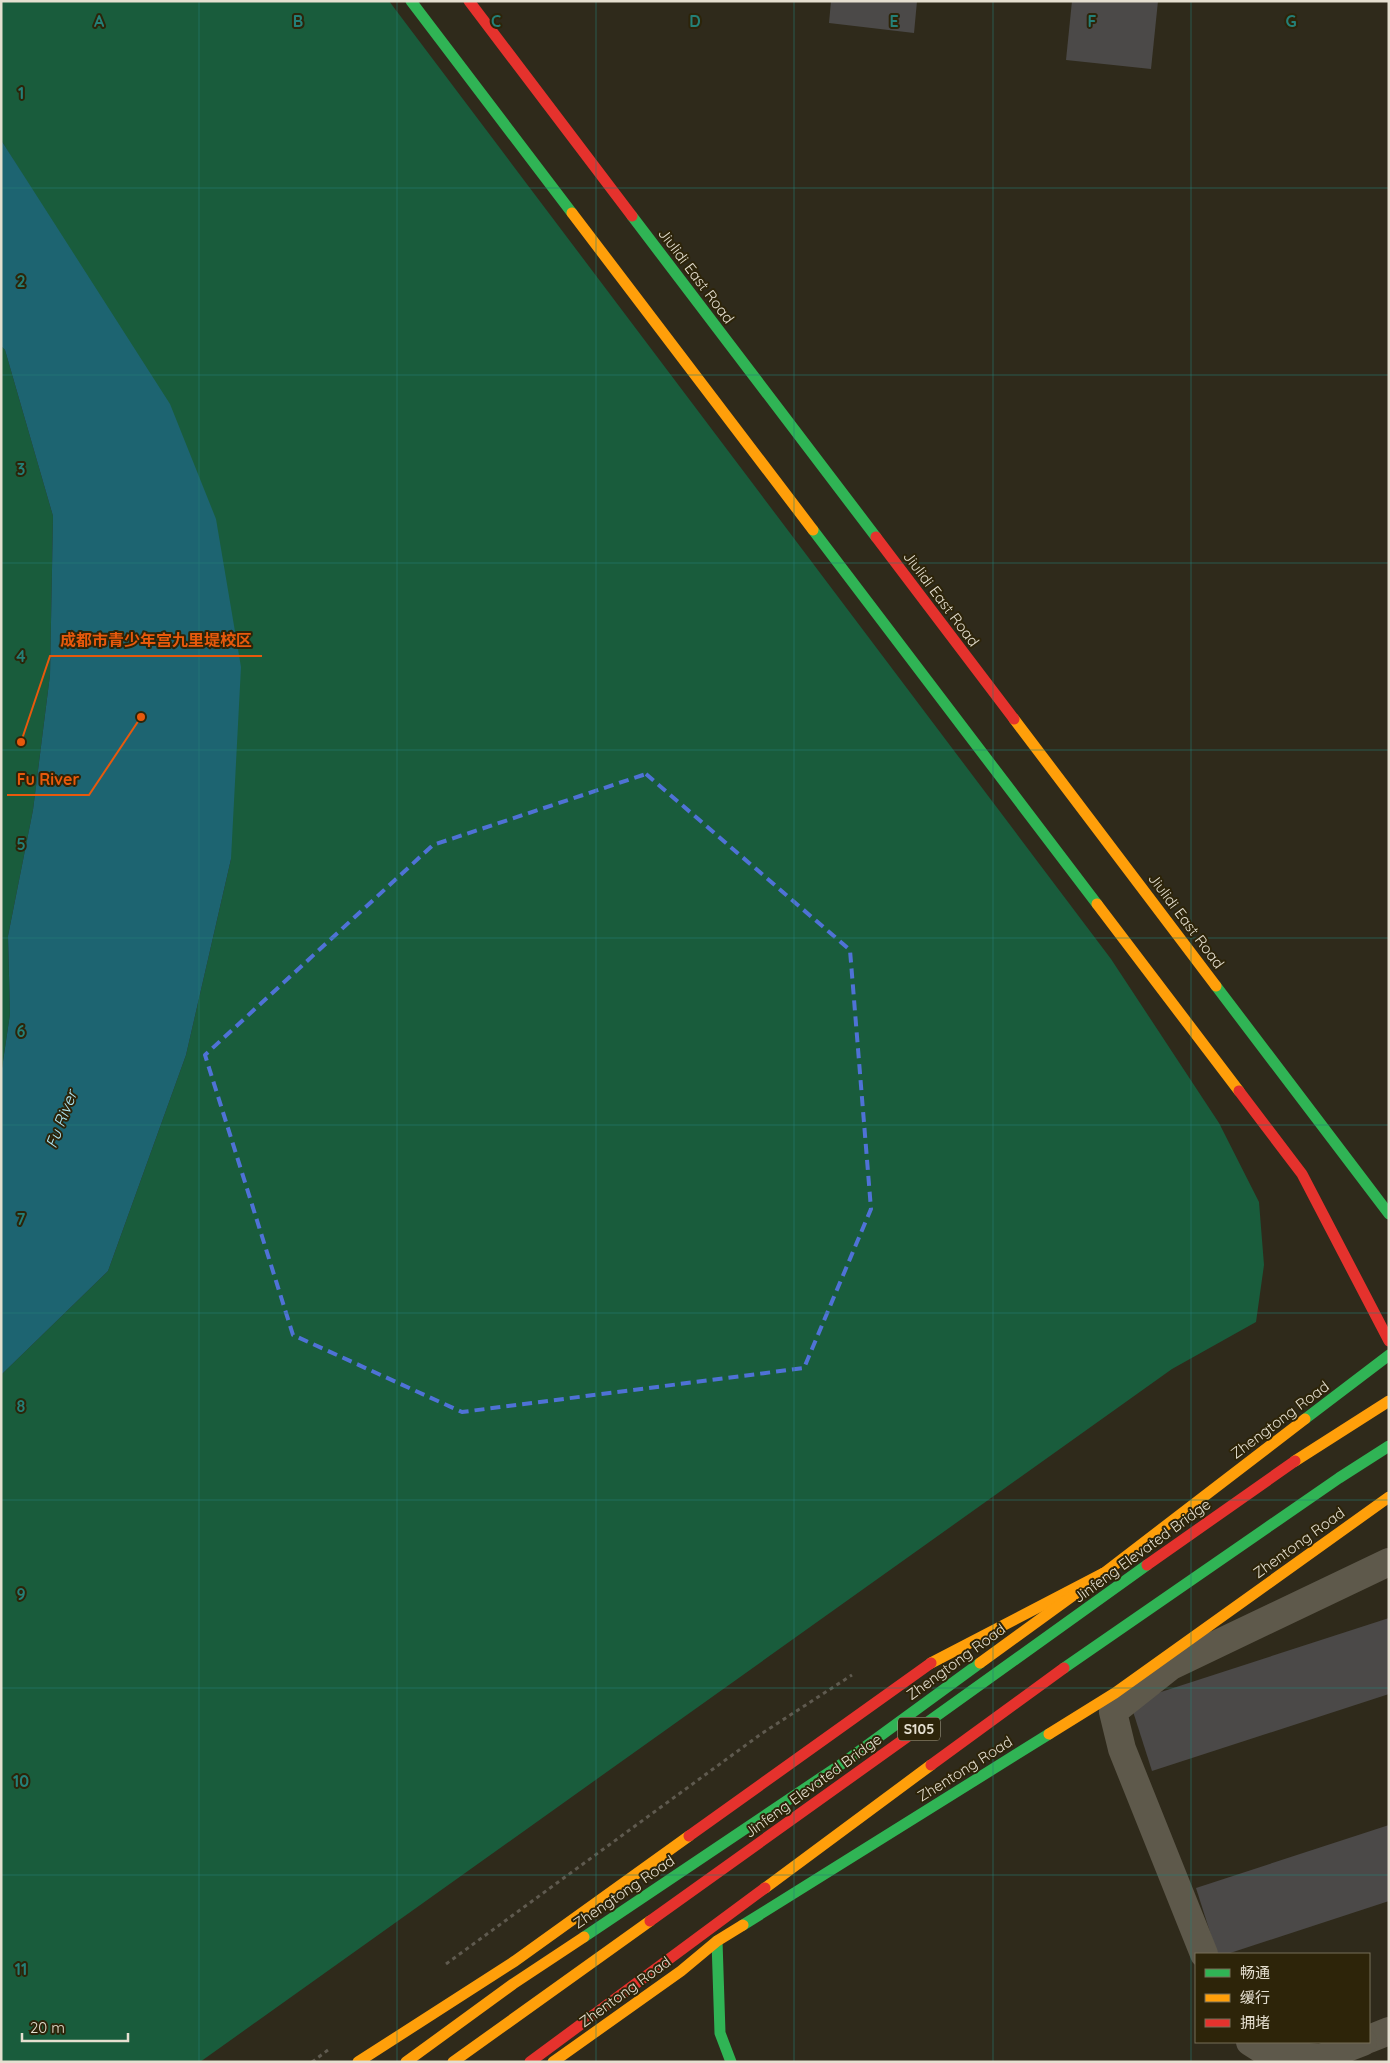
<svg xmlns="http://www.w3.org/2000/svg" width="1390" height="2063" viewBox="0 0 1390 2063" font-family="Quicksand,'Noto Sans SC',sans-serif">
  <rect width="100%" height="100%" fill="#2f2a1b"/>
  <g fill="#195c3c">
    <polygon points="1,1 389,1 1111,959 1219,1123 1259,1202 1264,1265 1256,1322 1172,1369 200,2062 1,2062 1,1375 108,1271 186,1055 231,859 63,240 1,140"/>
    <polygon points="1,346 5,350 53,516 50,675 33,810 8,936 10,1014 1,1075"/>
  </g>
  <polygon fill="#1d6471" points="1,140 170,404 216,519 241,667 231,859 186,1055 108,1271 1,1375 1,1075 10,1014 8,936 33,810 50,675 53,516 5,350 1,346"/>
  <g fill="#4b4948">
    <polygon points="831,1 917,1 914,33 829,23"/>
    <polygon points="1072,1 1158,1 1151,69 1066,60"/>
    <polygon points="1389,1618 1389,1694 1152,1771 1130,1702"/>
    <polygon points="1389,1825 1389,1901 1227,1954 1217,1954 1196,1888"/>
  </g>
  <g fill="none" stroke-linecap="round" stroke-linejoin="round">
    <g stroke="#5f5a4f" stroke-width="3" stroke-dasharray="4 4" stroke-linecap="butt">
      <polyline points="446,1964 761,1734 852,1675"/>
      <polyline points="312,2062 328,2050"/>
    </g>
    <g stroke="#5e594b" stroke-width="28">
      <polyline points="1204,1954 1122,1749 1113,1712 1171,1666 1389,1562"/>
      <polyline points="1369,2039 1389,2031"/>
      <polyline points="1250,2042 1269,2054 1321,2058 1363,2042"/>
    </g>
    <g stroke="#30b455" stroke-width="11">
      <polyline points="411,1 572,213"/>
      <polyline points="632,216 876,537"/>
      <polyline points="813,530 1097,904"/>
      <polyline points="1216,986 1389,1214"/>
      <polyline points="1305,1419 1389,1355"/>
      <polyline points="1064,1668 1339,1478 1389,1446"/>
      <polyline points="921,1727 1147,1565"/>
      <polyline points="743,1925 1049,1734"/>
      <polyline points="584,1937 843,1763 980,1663"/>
      <polyline points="717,1941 720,2033 731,2062"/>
    </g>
    <g stroke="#ff9f0a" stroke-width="11">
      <polyline points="572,213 813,530"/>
      <polyline points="1014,719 1216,986"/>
      <polyline points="1097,904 1239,1091"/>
      <polyline points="1295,1461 1389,1401"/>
      <polyline points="931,1663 1104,1573"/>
      <polyline points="980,1663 1104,1573 1305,1419"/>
      <polyline points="1049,1734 1115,1693 1389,1497"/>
      <polyline points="765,1888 931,1765"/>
      <polyline points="358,2062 515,1961 689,1836"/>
      <polyline points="406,2062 513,1984 584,1937"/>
      <polyline points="453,2062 650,1921"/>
      <polyline points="553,2062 681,1971 717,1941 743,1925"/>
    </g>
    <g stroke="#e5322d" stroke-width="11">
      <polyline points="469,1 632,216"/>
      <polyline points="876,537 1014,719"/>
      <polyline points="1239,1091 1302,1174 1389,1341"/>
      <polyline points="1147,1565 1295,1461"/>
      <polyline points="931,1765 1064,1668"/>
      <polyline points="689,1836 931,1663"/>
      <polyline points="650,1921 921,1727"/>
      <polyline points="530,2062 765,1888"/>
    </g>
  </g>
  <path fill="none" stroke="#4f72d6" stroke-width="4" stroke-dasharray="10 6" stroke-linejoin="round" d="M646 774 850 950 871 1209 804 1368 462 1412 293 1335 205 1055 433 845Z"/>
  <path fill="none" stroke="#248078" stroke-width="1" stroke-opacity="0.55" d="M199 1V2062M397 1V2062M596 1V2062M794 1V2062M993 1V2062M1191 1V2062M1 188H1389M1 375H1389M1 563H1389M1 750H1389M1 938H1389M1 1125H1389M1 1313H1389M1 1500H1389M1 1688H1389M1 1875H1389"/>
  <g text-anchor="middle" stroke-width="4" stroke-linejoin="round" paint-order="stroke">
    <rect fill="#2d2409" stroke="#aea794" stroke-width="1" x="898" y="1717.5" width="42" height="23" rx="4"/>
    <g font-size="14" font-weight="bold" fill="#e5dfd0">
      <text x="919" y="1734">S105</text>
    </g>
    <g font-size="15" fill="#e5dfd0" stroke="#2d2409">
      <text transform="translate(696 276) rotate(53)" y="5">Jiulidi East Road</text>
      <text transform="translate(941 599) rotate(53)" y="5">Jiulidi East Road</text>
      <text transform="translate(1186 921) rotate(53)" y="5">Jiulidi East Road</text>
      <text transform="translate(1280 1420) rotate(-37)" y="5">Zhengtong Road</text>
      <text transform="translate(1299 1543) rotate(-36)" y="5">Zhentong Road</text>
      <text transform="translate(1142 1551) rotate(-36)" y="5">Jinfeng Elevated Bridge</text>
      <text transform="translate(956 1662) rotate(-36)" y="5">Zhengtong Road</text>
      <text transform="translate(965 1769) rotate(-32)" y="5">Zhentong Road</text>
      <text transform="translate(813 1786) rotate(-36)" y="5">Jinfeng Elevated Bridge</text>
      <text transform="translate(624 1892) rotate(-34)" y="5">Zhengtong Road</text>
      <text transform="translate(625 1992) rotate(-36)" y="5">Zhentong Road</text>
    </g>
    <g font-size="16" font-style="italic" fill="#afeaf9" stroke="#2d2409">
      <text transform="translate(61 1119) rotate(-69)" y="6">Fu River</text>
    </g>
  </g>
  <g font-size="16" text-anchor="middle" font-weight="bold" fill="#248078" stroke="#2d2409" stroke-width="4" stroke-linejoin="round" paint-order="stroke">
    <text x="99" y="27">A</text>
    <text x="298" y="27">B</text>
    <text x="496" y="27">C</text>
    <text x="695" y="27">D</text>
    <text x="894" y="27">E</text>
    <text x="1092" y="27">F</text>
    <text x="1291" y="27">G</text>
    <text x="21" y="99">1</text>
    <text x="21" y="287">2</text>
    <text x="21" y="475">3</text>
    <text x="21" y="662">4</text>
    <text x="21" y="850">5</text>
    <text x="21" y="1037">6</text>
    <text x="21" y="1225">7</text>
    <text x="21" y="1412">8</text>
    <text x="21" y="1600">9</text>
    <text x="21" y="1787">10</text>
    <text x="21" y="1975">11</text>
  </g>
  <path fill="none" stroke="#e8590c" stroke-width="2" d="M21 742L50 656H262M141 717L89 795H7"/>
  <g fill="#e8590c" stroke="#2d2409" stroke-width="2">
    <circle cx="21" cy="742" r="5"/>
    <circle cx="141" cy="717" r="5"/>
  </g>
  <g font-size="16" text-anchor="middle" font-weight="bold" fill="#e8590c" stroke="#2d2409" stroke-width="4" stroke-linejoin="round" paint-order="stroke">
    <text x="156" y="646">成都市青少年宫九里堤校区</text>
    <text x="48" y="785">Fu River</text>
  </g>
  <rect width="1390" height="2063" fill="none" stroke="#e5dfd0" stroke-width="5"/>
  <rect x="1195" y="1953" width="175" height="90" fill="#2d2409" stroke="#776f59"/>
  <rect x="1205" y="1969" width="25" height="8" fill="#30b455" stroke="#776f59"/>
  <text x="1240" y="1978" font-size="15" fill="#e5dfd0">畅通</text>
  <rect x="1205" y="1994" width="25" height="8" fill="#ff9f0a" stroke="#776f59"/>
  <text x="1240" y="2003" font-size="15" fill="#e5dfd0">缓行</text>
  <rect x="1205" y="2019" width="25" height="8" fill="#e5322d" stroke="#776f59"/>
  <text x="1240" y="2028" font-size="15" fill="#e5dfd0">拥堵</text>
  <path d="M22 2033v8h106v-8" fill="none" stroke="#e5dfd0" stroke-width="2.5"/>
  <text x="30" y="2033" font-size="15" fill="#e5dfd0" stroke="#2d2409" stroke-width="4" paint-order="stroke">20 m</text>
</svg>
